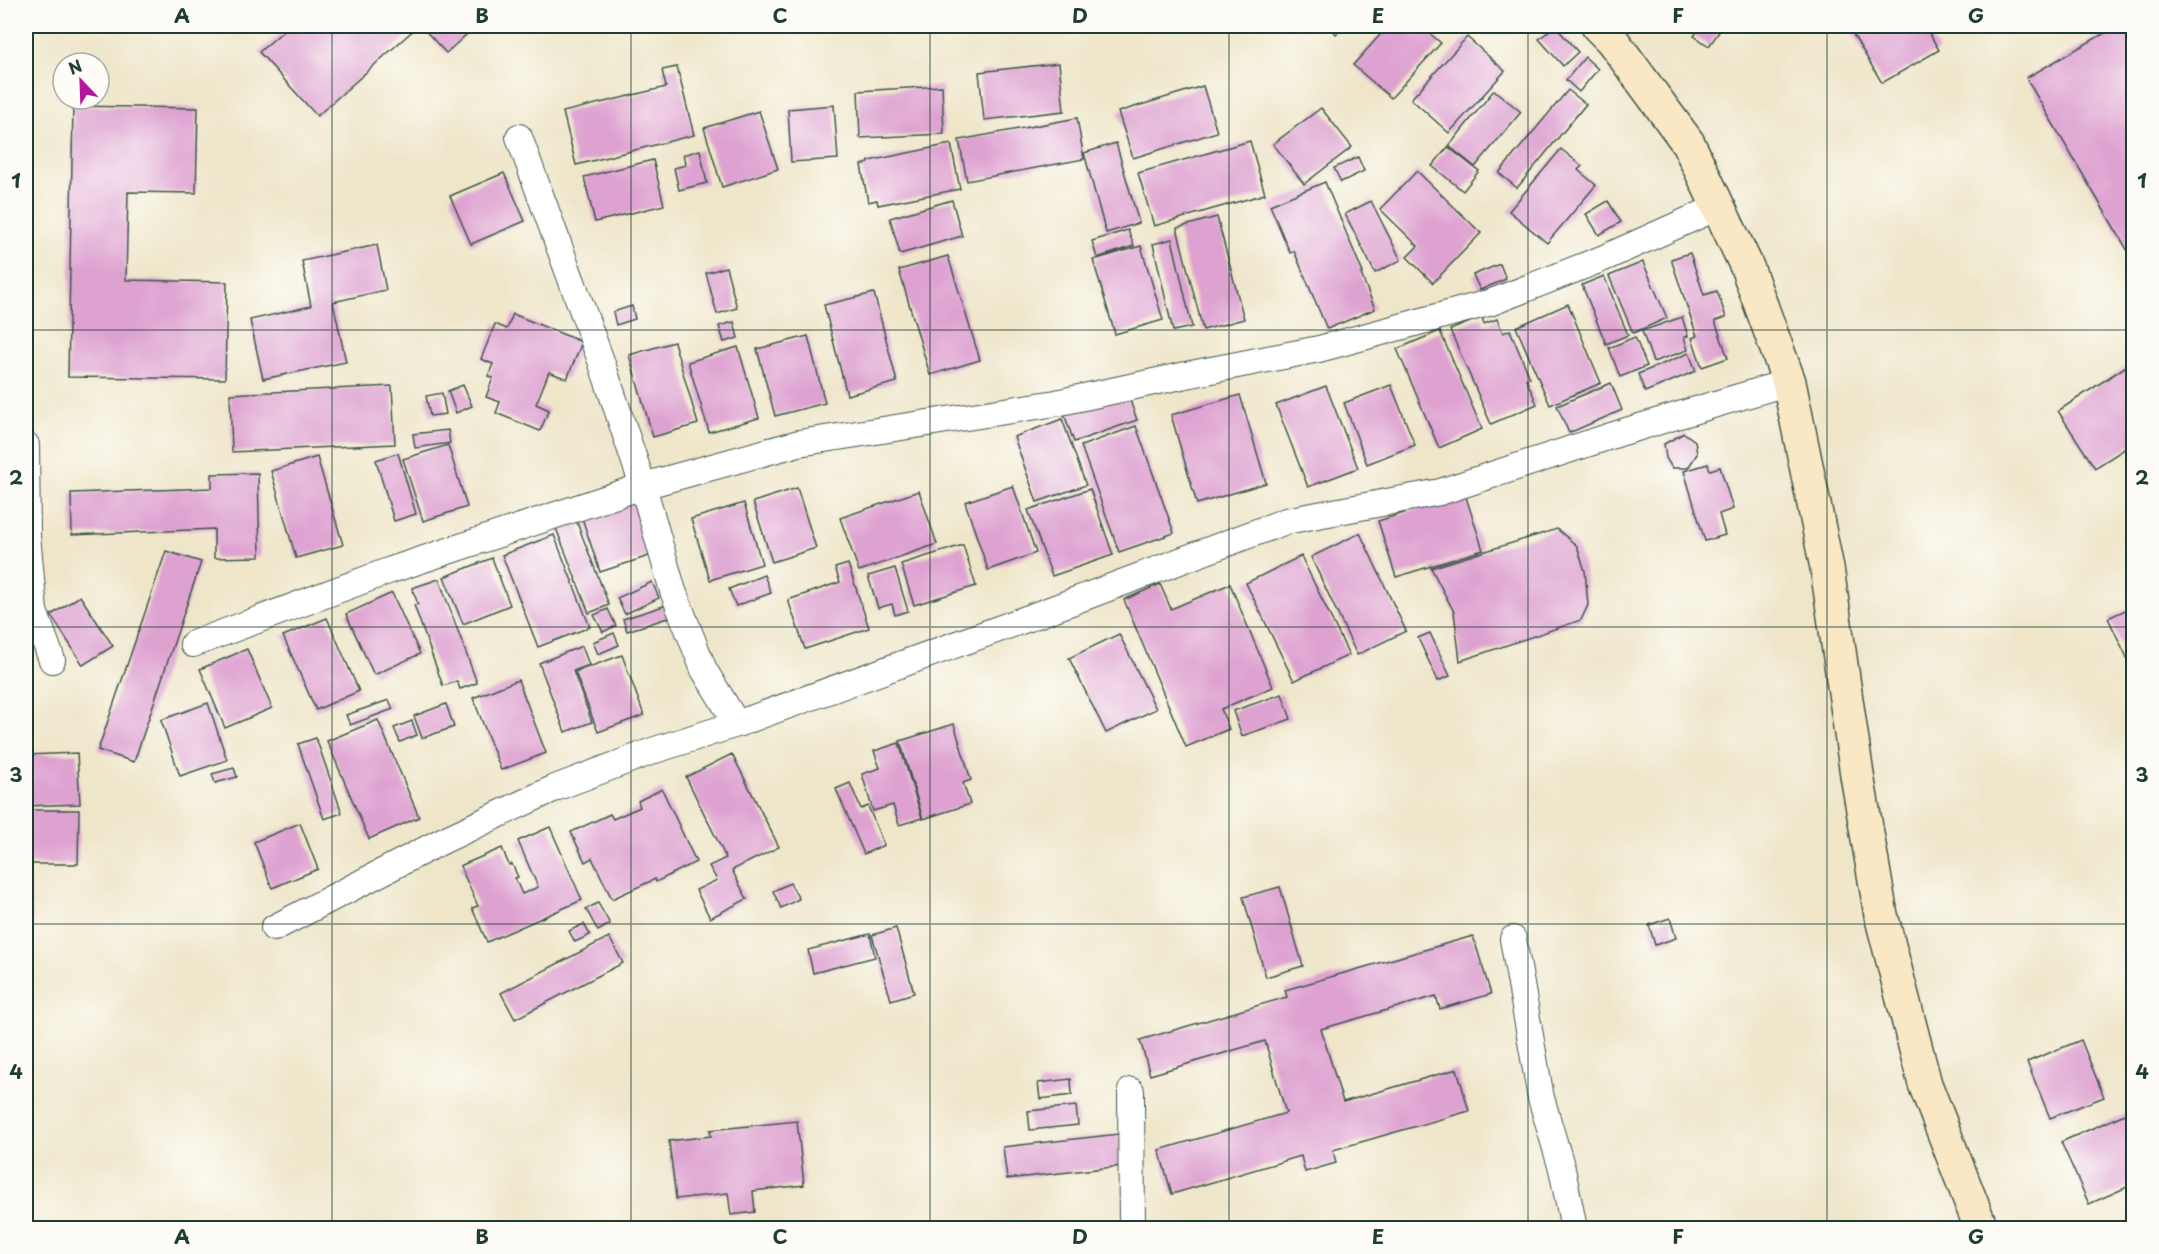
<svg xmlns="http://www.w3.org/2000/svg" width="2159" height="1254" viewBox="0 0 2159 1254" font-family="'Playpen Sans',sans-serif">
  <rect width="100%" height="100%" fill="#fdfcf7"/>
  <filter id="ink" filterUnits="userSpaceOnUse"><feTurbulence type="fractalNoise" baseFrequency=".0167" numOctaves="2"/><feDisplacementMap in="SourceGraphic" scale="12" xChannelSelector="R" yChannelSelector="G"/><feConvolveMatrix kernelMatrix="1 2 1 2 8 2 1 2 1" color-interpolation-filters="sRGB"/></filter>
  <filter id="wash" filterUnits="userSpaceOnUse"><feTurbulence type="fractalNoise" baseFrequency=".008" numOctaves="4" result="noise"/><feDisplacementMap in="SourceGraphic" scale="24" xChannelSelector="R" yChannelSelector="G"/><feGaussianBlur stdDeviation="1.35" result="paint"/><feColorMatrix in="noise" values="0 0 0 0 0 0 0 0 0 0 0 0 0 0 0 0 0 1.4 0 .05"/><feComposite in="paint" operator="in"/></filter>
  <g filter="url(#wash)">
    <rect width="100%" height="100%" fill="#efe6ca"/>
    <g id="blocks">
      <g fill="#dea2d1">
        <polygon points="289,26 418,26 317,116 259,52"/>
        <polygon points="421,26 476,26 446,53"/>
        <polygon points="1007,26 1031,26 1030,32 1007,30"/>
        <polygon points="1328,26 1344,26 1336,34"/>
        <polygon points="1388,26 1421,26 1441,43 1391,98 1353,65"/>
        <polygon points="1495,26 1511,26 1504,35 1494,27"/>
        <polygon points="1555,26 1578,52 1563,66 1539,39"/>
        <polygon points="1701,26 1710,26 1719,32 1709,46 1694,36"/>
        <polygon points="1848,26 1925,26 1939,50 1882,83"/>
        <polygon points="2117,26 2134,26 2134,257 2132,258 2026,78"/>
        <polygon points="1467,37 1505,71 1449,133 1411,99"/>
        <polygon points="1585,57 1598,69 1579,92 1566,80"/>
        <polygon points="1059,63 1064,111 984,120 979,72"/>
        <polygon points="677,67 694,135 576,165 563,112 666,87 662,70"/>
        <polygon points="942,86 944,134 860,138 858,91"/>
        <polygon points="1203,86 1217,132 1133,158 1118,112"/>
        <polygon points="1494,90 1521,112 1475,167 1449,146"/>
        <polygon points="1568,90 1586,104 1517,188 1499,173"/>
        <polygon points="834,105 838,159 791,162 788,109"/>
        <polygon points="73,106 198,108 196,193 128,192 126,280 227,282 225,379 68,377"/>
        <polygon points="1321,108 1352,147 1304,184 1273,144"/>
        <polygon points="759,111 778,169 722,187 704,128"/>
        <polygon points="1077,118 1084,159 967,181 959,140"/>
        <polygon points="1250,141 1265,194 1154,226 1138,173"/>
        <polygon points="1116,143 1139,223 1106,233 1084,153"/>
        <polygon points="951,144 960,189 878,205 877,200 868,202 861,165 869,163 869,161"/>
        <polygon points="1448,147 1479,171 1463,191 1432,166"/>
        <polygon points="1561,149 1582,166 1578,170 1596,185 1547,243 1509,211"/>
        <polygon points="700,150 707,183 679,190 674,168 686,165 683,155"/>
        <polygon points="1358,157 1364,171 1341,182 1334,168"/>
        <polygon points="653,160 664,205 595,222 584,177"/>
        <polygon points="1417,171 1481,233 1433,283 1407,257 1418,246 1380,209"/>
        <polygon points="504,173 525,221 471,244 450,196"/>
        <polygon points="1325,182 1363,273 1361,274 1375,309 1327,329 1294,251 1290,253 1270,205"/>
        <polygon points="952,200 962,236 900,254 890,218"/>
        <polygon points="1371,201 1401,260 1375,273 1345,214"/>
        <polygon points="1608,201 1621,222 1599,235 1586,214"/>
        <polygon points="1217,217 1244,319 1203,330 1177,228"/>
        <polygon points="1128,230 1134,246 1097,258 1092,241"/>
        <polygon points="1172,239 1192,327 1173,331 1153,244"/>
        <polygon points="377,245 386,290 333,302 346,362 263,379 250,320 311,306 302,261"/>
        <polygon points="1141,246 1163,320 1115,334 1093,260"/>
        <polygon points="1690,253 1704,295 1717,291 1726,317 1715,321 1728,358 1702,367 1692,338 1697,336 1671,259"/>
        <polygon points="948,256 980,360 930,375 899,270"/>
        <polygon points="1643,262 1667,318 1633,333 1609,276"/>
        <polygon points="1500,264 1506,279 1480,290 1473,275"/>
        <polygon points="726,267 737,308 717,314 706,273"/>
        <polygon points="1604,276 1628,335 1606,344 1582,285"/>
        <polygon points="874,293 897,382 847,395 824,305"/>
        <polygon points="1568,304 1601,383 1550,405 1516,327"/>
        <polygon points="632,306 635,319 616,325 613,312"/>
        <polygon points="513,314 582,342 567,379 549,372 536,404 549,410 540,431 496,413 500,402 486,397 493,378 488,376 493,364 481,359 495,324 507,329"/>
        <polygon points="1482,317 1484,324 1497,319 1503,333 1510,330 1530,378 1526,379 1537,404 1491,424 1450,330"/>
        <polygon points="1682,317 1688,336 1684,337 1688,350 1653,362 1642,331"/>
        <polygon points="734,322 738,338 724,342 719,326"/>
        <polygon points="1440,331 1482,429 1439,448 1397,349"/>
        <polygon points="808,336 825,403 775,416 757,349"/>
        <polygon points="1635,337 1647,366 1620,377 1609,348"/>
        <polygon points="674,342 698,424 653,437 629,355"/>
        <polygon points="738,347 759,418 709,432 688,362"/>
        <polygon points="1689,353 1696,371 1645,392 1638,374"/>
        <polygon points="2134,361 2134,443 2095,468 2058,411"/>
        <polygon points="1611,383 1622,410 1569,433 1557,406"/>
        <polygon points="463,385 472,406 456,413 448,391"/>
        <polygon points="1391,385 1415,445 1367,464 1344,403"/>
        <polygon points="392,386 395,444 232,452 230,394"/>
        <polygon points="1326,386 1358,468 1308,487 1276,405"/>
        <polygon points="1126,389 1137,420 1074,442 1063,411"/>
        <polygon points="442,393 446,414 430,416 426,396"/>
        <polygon points="1240,395 1266,483 1197,504 1171,415"/>
        <polygon points="1062,419 1086,485 1037,502 1014,437"/>
        <polygon points="1136,426 1174,533 1119,552 1081,446"/>
        <polygon points="448,430 450,443 415,448 413,434"/>
        <polygon points="1684,433 1695,441 1697,454 1688,468 1672,468 1666,458 1664,444"/>
        <polygon points="448,445 467,507 423,521 403,459"/>
        <polygon points="398,453 416,514 394,521 376,460"/>
        <polygon points="317,457 343,545 296,558 271,471"/>
        <polygon points="1708,464 1710,470 1720,467 1733,509 1719,514 1725,535 1705,541 1684,471"/>
        <polygon points="258,473 260,557 214,558 214,529 72,535 71,493 212,488 212,474"/>
        <polygon points="1013,486 1036,553 988,570 965,502"/>
        <polygon points="797,488 816,548 772,562 753,502"/>
        <polygon points="1090,489 1113,555 1052,576 1028,510"/>
        <polygon points="919,491 937,544 859,571 840,518"/>
        <polygon points="1465,494 1483,550 1396,577 1378,521"/>
        <polygon points="639,496 658,553 600,572 581,515"/>
        <polygon points="744,503 762,564 710,580 691,519"/>
        <polygon points="574,515 609,605 589,613 554,523"/>
        <polygon points="1557,529 1577,546 1585,571 1588,605 1581,620 1460,661 1454,612 1431,568"/>
        <polygon points="1360,533 1406,631 1357,655 1311,557"/>
        <polygon points="554,535 590,627 538,647 502,555"/>
        <polygon points="963,545 976,586 914,605 901,564"/>
        <polygon points="166,551 201,562 134,762 98,750"/>
        <polygon points="1301,556 1349,655 1294,681 1246,583"/>
        <polygon points="492,558 510,605 463,624 444,577"/>
        <polygon points="848,564 869,628 805,649 788,600 840,582 835,568"/>
        <polygon points="895,568 908,611 895,615 892,604 878,608 868,576"/>
        <polygon points="764,575 771,593 736,606 729,589"/>
        <polygon points="439,579 477,683 460,689 457,681 443,686 414,605 418,604 412,588"/>
        <polygon points="652,582 659,598 625,614 617,598"/>
        <polygon points="1160,584 1171,609 1230,584 1273,687 1221,709 1229,729 1186,747 1124,600"/>
        <polygon points="392,593 420,654 374,675 346,614"/>
        <polygon points="80,596 113,646 83,665 51,615"/>
        <polygon points="673,603 677,615 627,631 623,619"/>
        <polygon points="2134,606 2134,672 2108,618"/>
        <polygon points="608,609 616,626 603,632 594,615"/>
        <polygon points="327,618 359,691 316,710 283,636"/>
        <polygon points="614,633 619,645 598,654 593,642"/>
        <polygon points="1430,633 1450,676 1438,681 1418,638"/>
        <polygon points="1119,634 1156,709 1106,733 1069,658"/>
        <polygon points="582,646 589,665 573,671 592,722 565,732 539,663"/>
        <polygon points="247,649 272,708 225,728 200,669"/>
        <polygon points="622,655 644,715 598,732 575,672"/>
        <polygon points="518,680 546,753 501,770 473,698"/>
        <polygon points="1282,694 1291,719 1242,736 1233,711"/>
        <polygon points="389,700 393,709 350,725 346,715"/>
        <polygon points="208,703 227,760 180,776 161,720"/>
        <polygon points="446,704 454,727 422,738 414,716"/>
        <polygon points="378,720 419,817 369,839 327,741"/>
        <polygon points="412,721 417,735 400,742 394,728"/>
        <polygon points="954,724 971,780 963,783 970,804 923,819 900,741"/>
        <polygon points="316,738 342,813 324,819 298,744"/>
        <polygon points="899,743 922,818 899,825 893,805 873,811 862,774 880,768 874,751"/>
        <polygon points="77,753 80,804 26,806 26,755"/>
        <polygon points="732,754 779,847 732,870 747,899 710,918 696,890 717,880 709,866 726,858 686,777"/>
        <polygon points="234,768 237,777 215,783 212,774"/>
        <polygon points="850,783 861,809 868,806 884,845 864,854 836,789"/>
        <polygon points="662,789 696,862 656,882 655,879 612,899 592,858 585,862 571,832 610,814 613,819 640,807 638,801"/>
        <polygon points="26,810 79,810 78,864 26,864"/>
        <polygon points="300,823 318,869 272,888 254,842"/>
        <polygon points="550,827 582,900 487,942 472,908 478,906 460,866 502,848 509,865 512,864 518,877 515,878 522,894 538,887 518,841"/>
        <polygon points="26,870 29,870 33,925 26,926"/>
        <polygon points="790,883 799,899 781,908 773,891"/>
        <polygon points="1280,887 1303,966 1266,977 1243,897"/>
        <polygon points="598,903 610,924 598,931 586,909"/>
        <polygon points="1670,918 1676,938 1655,945 1649,925"/>
        <polygon points="584,924 590,935 575,942 569,931"/>
        <polygon points="896,928 914,993 891,1000 872,935"/>
        <polygon points="870,934 875,957 813,973 808,950"/>
        <polygon points="1473,936 1491,994 1440,1009 1436,996 1321,1029 1343,1102 1457,1069 1469,1111 1333,1150 1336,1163 1305,1172 1301,1156 1172,1194 1159,1150 1286,1113 1265,1041 1150,1075 1140,1040 1287,997 1285,990"/>
        <polygon points="609,937 623,963 515,1019 501,993"/>
        <polygon points="2081,1040 2104,1097 2050,1118 2027,1062"/>
        <polygon points="1071,1079 1072,1095 1040,1099 1038,1083"/>
        <polygon points="1076,1106 1078,1125 1030,1130 1028,1111"/>
        <polygon points="2134,1110 2134,1184 2089,1204 2061,1142"/>
        <polygon points="797,1121 804,1185 753,1191 755,1212 731,1215 728,1193 676,1199 669,1141 711,1136 710,1130"/>
        <polygon points="1119,1134 1122,1166 1007,1179 1003,1147"/>
      </g>
    </g>
  </g>
  <g filter="url(#ink)">
    <use href="#blocks" fill-opacity="0" stroke="#3e564a" stroke-width="1.5"/>
    <g fill="none" stroke-linecap="round" stroke-linejoin="round">
      <defs>
        <g id="street">
          <polyline points="519,137 600,358 643,486 673,591 704,670 737,724"/>
          <polyline points="26,445 27,535 34,611 52,660"/>
          <polyline points="193,644 391,570 643,486 799,443 1056,403 1186,375 1319,349 1492,302 1604,258 1718,207"/>
          <polyline points="274,928 444,840 555,788 655,750 737,724 1026,619 1286,521 1440,492 1623,432 1789,382"/>
          <polyline points="1513,939 1541,1098 1562,1169 1574,1228"/>
          <polyline points="1131,1091 1132,1228"/>
        </g>
        <polyline id="secondary" points="1598,26 1612,40 1688,143 1747,267 1789,382 1827,568 1857,775 1881,915 1925,1084 1981,1228"/>
      </defs>
      <use href="#street" stroke="#3e564a" stroke-width="28"/>
      <use href="#secondary" stroke="#3e564a" stroke-width="36"/>
      <use href="#street" stroke="#fff" stroke-width="26"/>
      <use href="#secondary" stroke="#fae7c3" stroke-width="33"/>
    </g>
  </g>
  <path fill="none" stroke="#1f3d34" stroke-width="1.5" stroke-opacity="0.55" d="M332 26V1228M631 26V1228M930 26V1228M1229 26V1228M1528 26V1228M1827 26V1228M26 330H2134M26 627H2134M26 924H2134"/>
  <rect width="2159" height="1254" fill="none" stroke="#fdfcf7" stroke-width="66"/>
  <g transform="translate(81 81) rotate(337)"><circle r="28" fill="#fdfcf7" stroke="#a4b0a9" stroke-width="1.5"/>
  <path d="M0-4.5L10 22L0 15L-10 22Z" fill="#b5179e"/>
  <text y="-9" font-size="16" font-weight="bold" text-anchor="middle" fill="#1f3d34">N</text>
  </g>
  <rect x="33" y="33" width="2093" height="1188" fill="none" stroke="#1f3d34" stroke-width="2"/>
  <g font-size="20" text-anchor="middle" font-weight="bold" fill="#1f3d34">
    <text x="182" y="23">A</text>
    <text x="482" y="23">B</text>
    <text x="780" y="23">C</text>
    <text x="1080" y="23">D</text>
    <text x="1378" y="23">E</text>
    <text x="1678" y="23">F</text>
    <text x="1976" y="23">G</text>
    <text x="16" y="188">1</text>
    <text x="2142" y="188">1</text>
    <text x="16" y="485">2</text>
    <text x="2142" y="485">2</text>
    <text x="16" y="782">3</text>
    <text x="2142" y="782">3</text>
    <text x="16" y="1079">4</text>
    <text x="2142" y="1079">4</text>
    <text x="182" y="1244">A</text>
    <text x="482" y="1244">B</text>
    <text x="780" y="1244">C</text>
    <text x="1080" y="1244">D</text>
    <text x="1378" y="1244">E</text>
    <text x="1678" y="1244">F</text>
    <text x="1976" y="1244">G</text>
  </g>
</svg>
